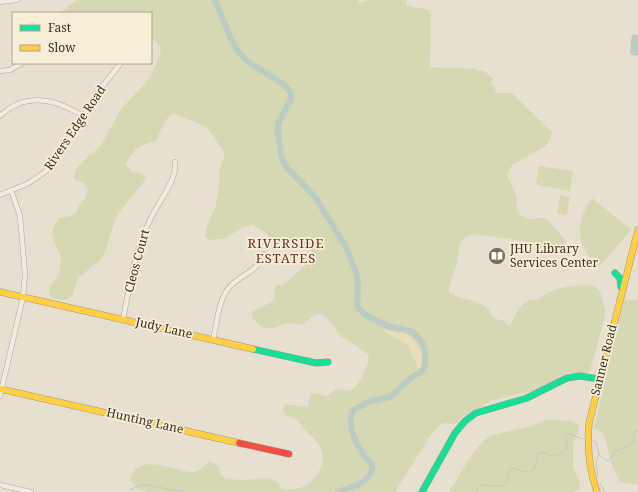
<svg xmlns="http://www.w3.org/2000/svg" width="638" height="492" viewBox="0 0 638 492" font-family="'Noto Serif',serif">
  <rect width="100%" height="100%" fill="#e7e0d1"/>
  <g fill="#d6d7b3">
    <path d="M77 0H358L359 3 369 0H407L406 5 429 10 431 15 430 67 477 69V71H484L493 78 491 84 494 86 496 93H512L553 133 546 146 512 165 507 175 517 197 516 207 519 214 528 219 544 218 550 222 566 241 564 248 556 250 548 251 523 241 473 234 464 238 459 245 457 263 449 287V293L460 298 471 300 483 305 490 310 493 318 504 321 508 325 511 324 518 310 524 303 530 300H536L549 292 564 287 584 285 595 286 600 291 605 310 604 320 590 371 585 373H569L557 378 536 390 493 400 462 417 456 424 445 423 440 425 432 433 395 492H146L138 489 130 480C138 450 174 472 193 472 199 471 205 466 209 462L214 463 219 467 221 475 226 479 245 480 268 478 278 482 282 489C296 490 303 489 313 480 316 477 318 473 320 469 329 453 316 440 305 430 302 427 300 423 297 420 293 417 286 417 284 412 282 410 284 406 285 404L308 407 310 395 314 393 327 396 336 389C340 389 345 391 349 390 359 389 369 364 369 355L349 341 341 337 328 318 321 314 314 315 303 325 288 323 273 328H264L259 325 252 317V312C259 307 267 306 274 300L276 285C278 285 280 285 282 285 288 283 308 262 312 256L311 248 306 242 296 238 282 243 275 242 262 230 252 225 246 226 223 239 211 240 205 237 206 230 211 216 215 209 220 179 219 172 224 157V152L208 129 194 121 189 120 173 113C161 122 162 131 155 142 140 143 132 151 126 164L131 171 144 175 146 179 117 215 105 252 101 259 78 278 72 296 67 299 60 300 53 298 49 294 50 288 60 272 61 256 55 244 52 234 53 228 59 218 71 216 76 213 80 204 86 197 88 189 83 183 74 179 76 169 89 155 99 148 122 108 149 79 161 53 160 47 151 36V13H53L64 10Z"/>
    <polygon points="539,166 573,171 570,191 536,185"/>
    <polygon points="560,195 570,197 567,215 557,214"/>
    <path d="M592 198 629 228 630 231 599 267C576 247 574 223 592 198Z"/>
    <polygon points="624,300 638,300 638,485 620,482 612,465 604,434 594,428"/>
    <path d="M545 420 572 421 579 425 578 431 573 444V468L580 482 579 489 572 492H449C460 476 475 443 492 435L529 427Z"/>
  </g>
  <path fill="#eadcb9" d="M380 328C388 332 397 331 405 334 417 340 427 355 420 368L417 369 416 363 407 345 382 330Z"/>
  <polygon fill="#bcccc2" points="633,34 638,35 638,55 635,56 630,54 631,40"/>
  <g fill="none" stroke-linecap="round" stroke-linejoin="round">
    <g stroke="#bcccc2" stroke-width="1">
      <polyline points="590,439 596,442 599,455 607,461 609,460 617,450 623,448 634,442 634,434 635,432 638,431"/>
      <polyline points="598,477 596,462 599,455"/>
      <polyline points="600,483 604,492"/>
      <polyline points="351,487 353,492"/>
      <polyline points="130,490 143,484 183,492"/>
      <path d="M475 492 477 489 483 485C498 485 507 492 508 472L513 468 525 472 534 469 537 461V454L540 452 554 456 562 453 566 450 567 447 566 436 568 434 584 439"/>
    </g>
    <path stroke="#bcccc2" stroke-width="6" d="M214 0C226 19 228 44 246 60 257 69 281 80 289 90 291 93 291 96 291 99L278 124V133L281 155 284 163 288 169 315 197 346 247 356 273 358 284 357 306 364 314 379 322 387 326 407 330 414 333 423 344 425 352V366L421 372 412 377 390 397 370 401 352 411C348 428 355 442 365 457 367 460 371 462 372 466 373 473 368 478 363 482 356 487 346 488 338 492"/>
    <defs>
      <g id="street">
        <polyline points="0,2 17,0"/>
        <polyline points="0,71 10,70 22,63"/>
        <path d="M0 116C26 91 56 99 83 116"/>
        <polyline points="0,195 27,184 45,172 54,161 101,88 121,63"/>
        <path d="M123 319C130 285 135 249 151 218 158 203 178 178 175 162"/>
        <path d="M213 339C217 324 218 302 228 289 239 274 257 274 263 254"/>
        <polyline points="0,396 23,297 25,274 20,216 11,190"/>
        <polyline points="0,485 31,492"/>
      </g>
      <g id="fast">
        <polyline points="615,273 620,278 621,287"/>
        <polyline points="253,349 316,363 328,362"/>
        <polyline points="422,492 455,433 465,421 476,413 527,398 567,378 580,376 599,379"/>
      </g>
      <g id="slow">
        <polyline points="0,292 253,349"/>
        <polyline points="0,389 239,443"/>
        <path d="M597 492C589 469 587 447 589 423L638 230"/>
      </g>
      <polyline id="jam" points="239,443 289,454"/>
    </defs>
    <use href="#street" stroke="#ada599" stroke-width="5.5"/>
    <use href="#fast" stroke="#9c958a" stroke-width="7"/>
    <use href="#slow" stroke="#9c958a" stroke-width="7"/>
    <use href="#jam" stroke="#9c958a" stroke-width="7"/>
    <use href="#street" stroke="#efebe3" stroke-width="4.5"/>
    <use href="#fast" stroke="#16e098" stroke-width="6"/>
    <use href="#slow" stroke="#ffcf43" stroke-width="6"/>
    <use href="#jam" stroke="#f24e42" stroke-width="6"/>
  </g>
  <defs>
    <symbol id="library-disc" viewBox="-11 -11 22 22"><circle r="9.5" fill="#786c5e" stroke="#f7eed8"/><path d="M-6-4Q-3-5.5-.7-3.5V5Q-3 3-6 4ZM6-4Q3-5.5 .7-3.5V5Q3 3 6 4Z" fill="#fff"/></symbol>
  </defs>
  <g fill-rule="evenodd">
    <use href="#library-disc" x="487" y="246" width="20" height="20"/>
  </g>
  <g text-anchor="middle" stroke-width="3.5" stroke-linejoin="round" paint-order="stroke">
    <g font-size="12" fill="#3d2e20" stroke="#f7eed8">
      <text transform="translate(75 128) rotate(-56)" y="4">Rivers Edge Road</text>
      <text transform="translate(137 261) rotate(-75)" y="4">Cleos Court</text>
      <text transform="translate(164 328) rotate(13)" y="4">Judy Lane</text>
      <text transform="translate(604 360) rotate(-76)" y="4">Sanner Road</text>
      <text transform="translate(145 421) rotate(13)" y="4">Hunting Lane</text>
    </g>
    <g font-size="12" fill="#3d2e20" stroke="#f7eed8" text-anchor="start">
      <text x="510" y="253">JHU Library<tspan x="510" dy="14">Services Center</tspan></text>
    </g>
    <g font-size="13" letter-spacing="1" fill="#6b2e1e" stroke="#f7eed8">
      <text x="286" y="248">RIVERSIDE<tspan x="286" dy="15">ESTATES</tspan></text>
    </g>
  </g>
  <rect x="12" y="12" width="140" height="52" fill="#f7eed8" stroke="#ada18e"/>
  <rect x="20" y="25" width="20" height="6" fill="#16e098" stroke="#ada18e"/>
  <text x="48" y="32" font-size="12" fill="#3d2e20">Fast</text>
  <rect x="20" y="45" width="20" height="6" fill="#ffcf43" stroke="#ada18e"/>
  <text x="48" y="52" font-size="12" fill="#3d2e20">Slow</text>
</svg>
